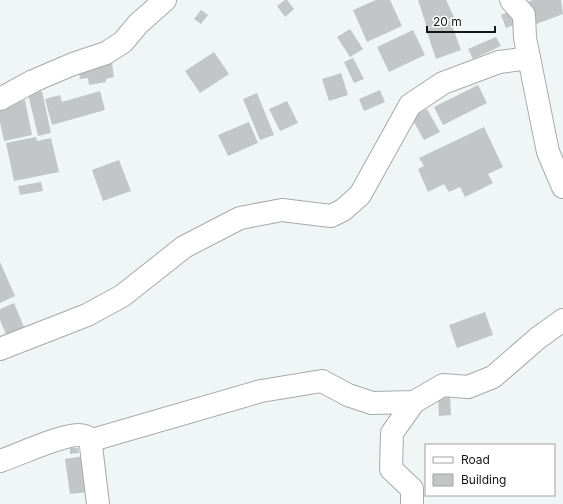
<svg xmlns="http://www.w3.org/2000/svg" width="563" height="504" viewBox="0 0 563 504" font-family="Inter,sans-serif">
  <rect width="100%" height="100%" fill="#f0f5f5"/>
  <g fill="#c2c6c6">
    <polygon points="285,0 287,0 294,9 285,17 277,6"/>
    <polygon points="376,0 390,0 402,26 367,42 353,10"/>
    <polygon points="418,0 446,0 454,17 427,28"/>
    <polygon points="533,0 561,0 563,14 531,26 522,4"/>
    <polygon points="514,9 520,23 506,28 501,15"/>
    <polygon points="201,10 208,15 201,24 194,19"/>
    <polygon points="450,20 461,50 436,59 426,29"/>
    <polygon points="350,29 363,49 350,57 337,37"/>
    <polygon points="413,30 425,55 389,72 377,47"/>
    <polygon points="496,37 501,46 473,59 468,49"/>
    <polygon points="214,52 229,74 200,93 185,71"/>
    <polygon points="353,58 364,79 354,83 344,62"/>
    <polygon points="112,63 114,77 106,79 106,82 89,85 88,78 80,79 78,66"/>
    <polygon points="341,73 348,95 329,101 322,79"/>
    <polygon points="478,85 487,103 443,125 434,107"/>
    <polygon points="380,90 385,102 364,111 359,99"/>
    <polygon points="42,91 51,133 38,136 28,94"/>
    <polygon points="100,91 105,110 52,125 45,99 60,95 62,102"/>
    <polygon points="257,93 274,135 260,140 243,99"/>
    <polygon points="25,100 32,135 4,141 0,122 0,105"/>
    <polygon points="287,101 298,123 280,131 269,109"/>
    <polygon points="427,109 440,132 424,140 411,117"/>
    <polygon points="249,122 258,143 228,156 218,135"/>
    <polygon points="484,127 503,167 488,174 493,183 465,197 460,187 449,192 444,184 428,192 418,169 424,166 419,158"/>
    <polygon points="36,137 37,141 51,138 59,172 14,181 6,143"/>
    <polygon points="119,160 131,191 103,201 92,170"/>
    <polygon points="41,182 43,191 20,195 18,186"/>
    <polygon points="0,262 15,296 0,303"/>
    <polygon points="14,303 26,332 8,339 0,320 0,309"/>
    <polygon points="485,312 493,335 457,348 449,325"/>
    <polygon points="438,397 450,397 451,415 439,416"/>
    <polygon points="70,448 78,448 79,453 70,454"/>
    <polygon points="84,456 89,492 70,494 65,459"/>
  </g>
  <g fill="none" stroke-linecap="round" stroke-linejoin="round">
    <defs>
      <g id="minor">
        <polyline points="511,0 524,15 525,38 548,152 563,187"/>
        <polyline points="0,99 33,81 73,64 106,53 123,42 138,24 165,0"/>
        <polyline points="0,349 87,315 122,296 184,247 240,218 282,210 331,216 343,210 360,195 410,105 443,83 499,62 529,58"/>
        <polyline points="92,440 261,391 322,381 348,395 372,403 414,402 443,385 468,387 493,377 538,338 563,320"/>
        <path d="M0 461C18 455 61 435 78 435 83 435 88 437 92 440L91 446 98 504"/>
        <polyline points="412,504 412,489 391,469 392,433 414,402"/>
      </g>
    </defs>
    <use href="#minor" stroke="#a6abaa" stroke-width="24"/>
    <use href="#minor" stroke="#fff" stroke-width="22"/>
  </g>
  <rect x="425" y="444" width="130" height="52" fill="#ffffff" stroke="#a1a2a2"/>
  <rect x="433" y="457" width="20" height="6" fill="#ffffff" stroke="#a1a2a2"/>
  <text x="461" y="464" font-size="12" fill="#141616">Road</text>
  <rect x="433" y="474" width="20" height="12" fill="#c2c6c6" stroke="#a1a2a2"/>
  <text x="461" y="484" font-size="12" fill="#141616">Building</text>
  <path d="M427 26v6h68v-6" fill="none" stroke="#141616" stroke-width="2"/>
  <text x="433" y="26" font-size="12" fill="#141616" stroke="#ffffff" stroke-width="3" paint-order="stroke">20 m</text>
</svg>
